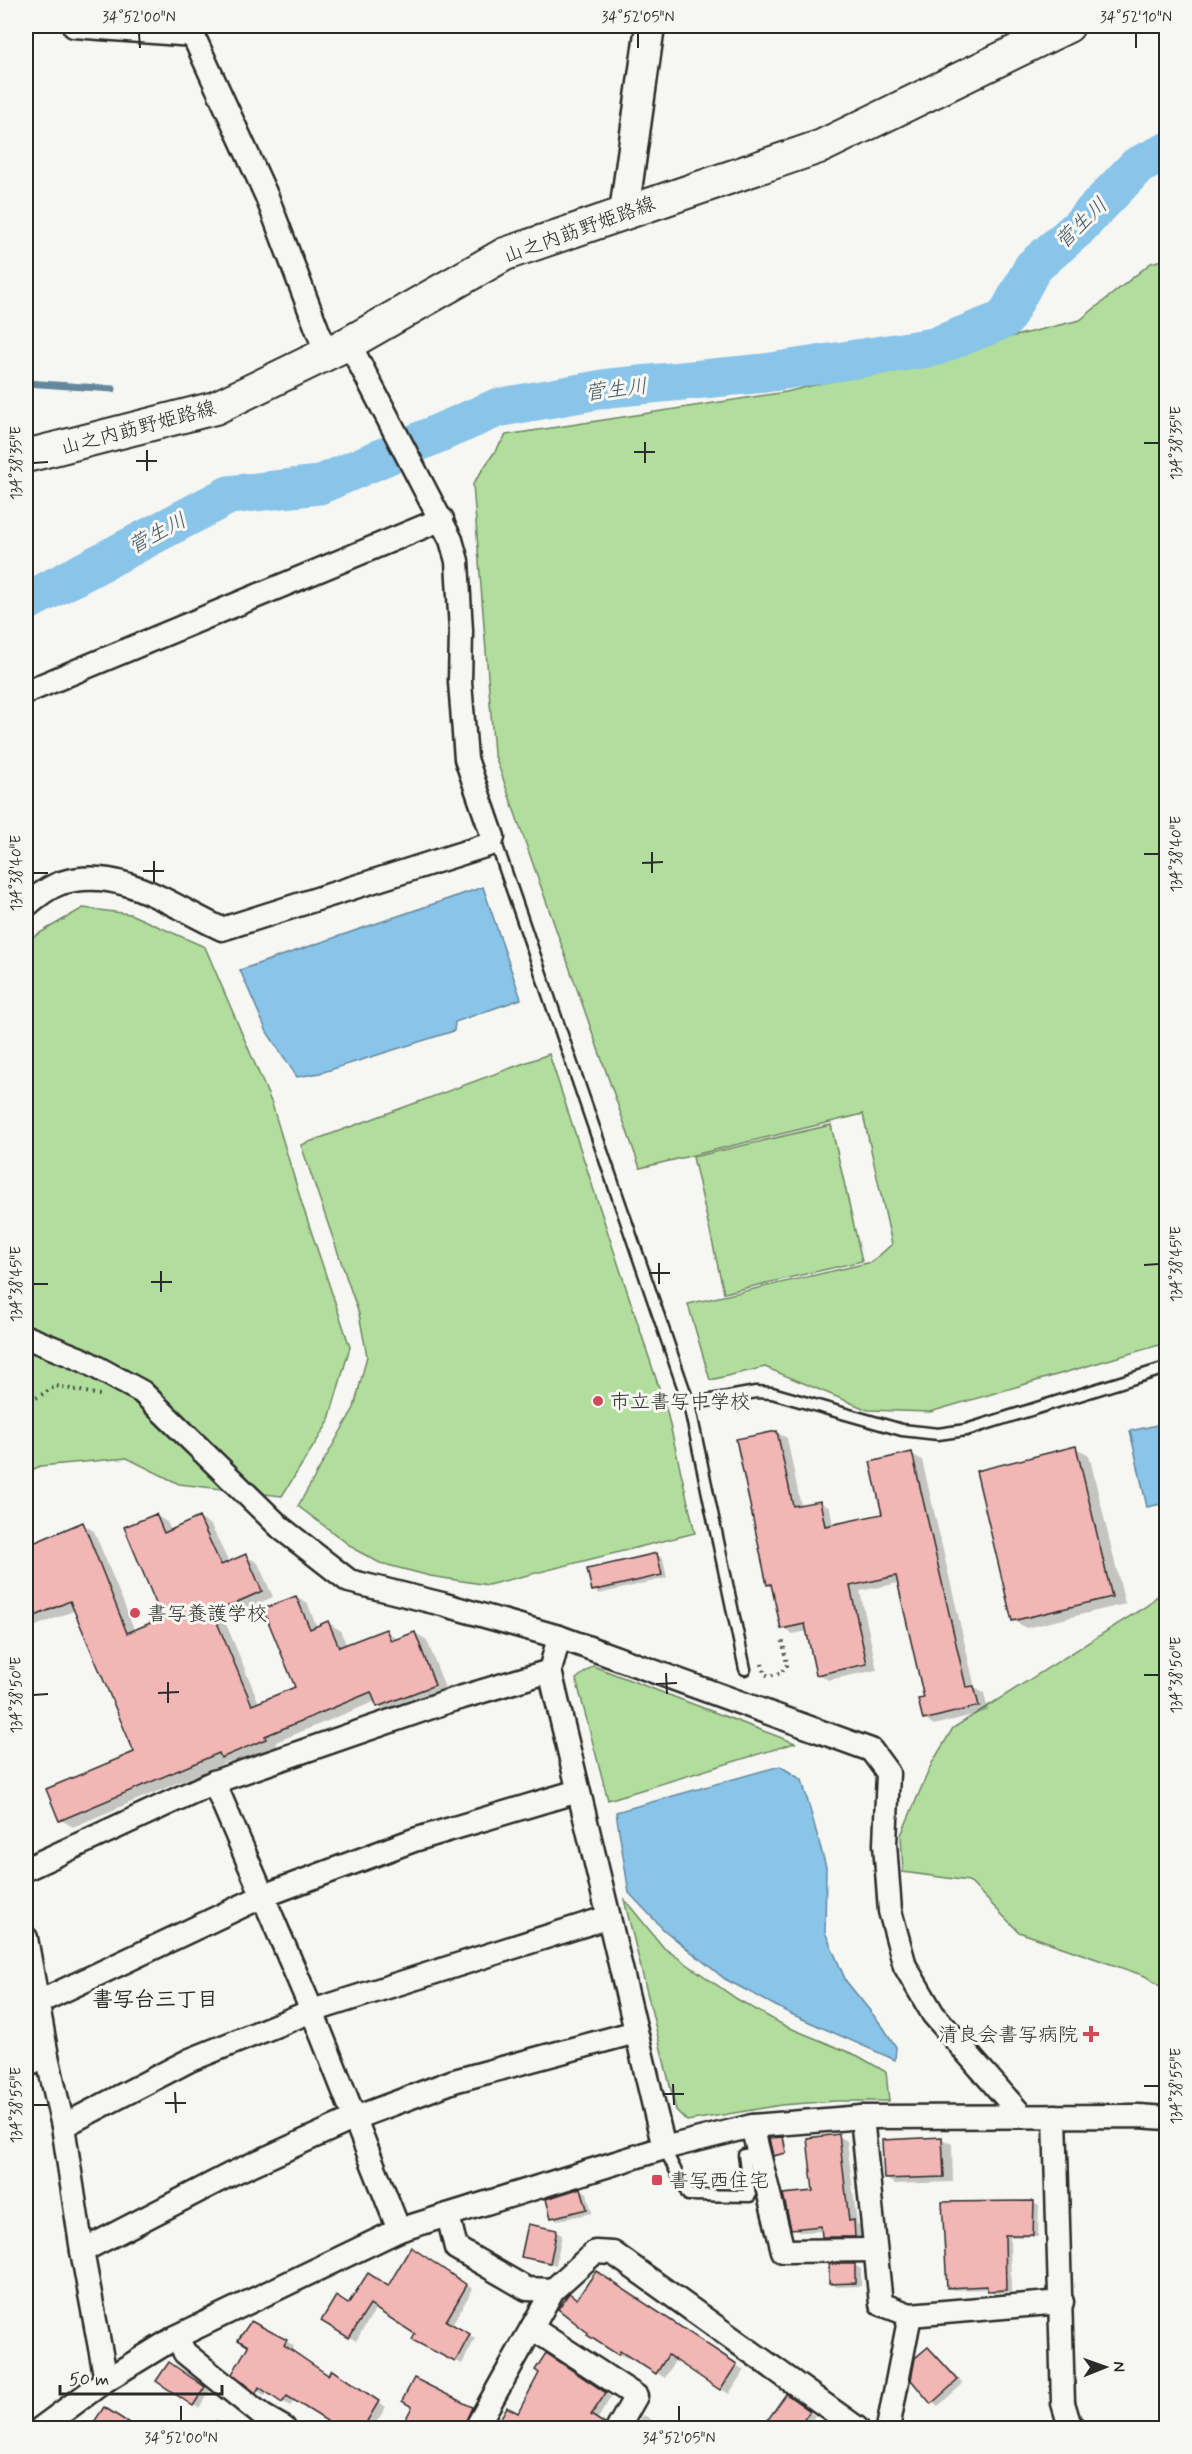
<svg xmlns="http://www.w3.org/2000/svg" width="1192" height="2454" viewBox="0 0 1192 2454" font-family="Mynerve,'Klee One',sans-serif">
  <rect width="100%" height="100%" fill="#f6f6f2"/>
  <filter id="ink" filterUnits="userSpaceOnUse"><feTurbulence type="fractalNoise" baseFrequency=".0167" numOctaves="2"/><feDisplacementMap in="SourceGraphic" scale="12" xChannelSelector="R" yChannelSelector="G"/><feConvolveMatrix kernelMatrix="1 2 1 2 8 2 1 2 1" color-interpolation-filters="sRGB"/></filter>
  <g filter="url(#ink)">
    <g fill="#b1de9d" stroke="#6e8464" stroke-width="1.5">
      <polygon points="1166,259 1166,1343 930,1412 868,1410 765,1367 710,1380 688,1304 872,1262 892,1244 863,1114 640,1168 494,753 473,484 506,435 786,392 1080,320 1151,263"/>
      <polygon points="83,908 130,914 205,947 272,1104 302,1204 350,1347 328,1423 282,1496 179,1484 127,1458 40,1466 26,1473 26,941"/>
      <polygon points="549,1054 667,1412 695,1533 488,1585 430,1576 380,1563 356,1550 298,1506 354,1408 367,1356 359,1314 301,1145"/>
      <polygon points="831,1125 862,1261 724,1293 693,1157"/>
      <polygon points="1166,1587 1166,1586 1166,1990 1145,1976 1019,1932 969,1881 903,1872 901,1835 932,1763 953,1728 1148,1605"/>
      <polygon points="593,1666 795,1743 608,1800 576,1679"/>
      <polygon points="624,1899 664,1948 737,1999 785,2026 858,2056 886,2072 889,2101 835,2101 781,2105 687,2121 676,2110"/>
    </g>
    <g fill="#89c4e9" stroke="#63879d" stroke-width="1.5">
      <polygon points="483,887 521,999 455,1022 454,1031 320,1073 297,1077 267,1032 240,970"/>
      <polygon points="1166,1423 1166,1503 1147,1507 1130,1431"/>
      <polygon points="780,1766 802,1780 826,1867 825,1932 846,1981 883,2027 896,2047 895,2060 789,2013 725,1979 664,1930 629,1893 616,1812"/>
    </g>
    <g fill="#0003">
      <polygon points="776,1432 787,1438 801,1506 819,1502 830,1508 833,1526 883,1515 912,1454 922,1460 975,1688 984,1693 988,1711 934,1725 924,1719 925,1699 899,1583 860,1591 877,1670 828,1680 818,1674 808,1631 793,1634 782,1628 773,1587 768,1584"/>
      <polygon points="1076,1448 1089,1455 1125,1604 1026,1628 1013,1620"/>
      <polygon points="155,1515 167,1522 171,1531 199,1518 211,1525 229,1563 246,1556 258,1563 273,1597 224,1619 259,1703 297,1688 296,1597 308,1604 317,1628 328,1623 340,1630 347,1646 386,1631 399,1640 415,1633 427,1640 446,1691 390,1713 378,1706 376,1701 276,1742 277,1746 234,1764 229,1761 73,1827 61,1820 136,1753 76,1610 26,1630 26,1548 82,1524 94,1531 135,1631 164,1619"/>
      <polygon points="656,1555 663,1558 667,1578 599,1594 593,1590"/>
      <polygon points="839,2136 847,2141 857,2224 862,2226 863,2241 831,2241 823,2236 823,2231 801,2232 793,2228 814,2193"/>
      <polygon points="782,2139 785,2140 788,2154 777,2156 775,2155"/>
      <polygon points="942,2139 952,2144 953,2182 895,2184 885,2178"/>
      <polygon points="581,2189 587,2193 592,2213 558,2220 552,2217"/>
      <polygon points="1033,2203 1039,2206 1038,2237 1010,2237 1011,2292 994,2293 988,2289 954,2290 948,2287"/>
      <polygon points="556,2232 562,2235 556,2265 523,2256"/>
      <polygon points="411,2249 473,2289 451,2326 475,2339 462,2364 414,2339 417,2334 376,2308 356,2341 323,2320 349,2306 389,2288"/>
      <polygon points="854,2265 861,2269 861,2286 837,2287 831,2283"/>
      <polygon points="605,2277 744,2370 729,2394 676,2359 665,2378 629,2355 627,2358 618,2354 578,2300"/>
      <polygon points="286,2341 294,2346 291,2351 329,2376 340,2376 386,2407 373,2428 339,2428 295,2399 290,2406 268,2391 265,2396 234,2373"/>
      <polygon points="928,2348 934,2352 963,2384 938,2406 932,2402"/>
      <polygon points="553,2359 611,2397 597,2420 605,2425 603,2428 492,2428 497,2421 500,2423 518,2415"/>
      <polygon points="176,2368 210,2391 199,2408 193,2405"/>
      <polygon points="423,2385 464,2407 452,2428 402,2428"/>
      <polygon points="792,2399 815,2416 806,2428 776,2428 768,2423"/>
      <polygon points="105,2409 111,2412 135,2428 92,2428"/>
      <polygon points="643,2415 649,2418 664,2428 635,2428"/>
      <polygon points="215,2419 236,2428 211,2428"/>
    </g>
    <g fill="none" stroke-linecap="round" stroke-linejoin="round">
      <polyline stroke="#63879d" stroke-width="7" points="26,383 113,389"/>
      <polyline stroke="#89c4e9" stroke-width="39" points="26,602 229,495 319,485 497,408 609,388 765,373 934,347 1005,319 1033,267 1076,230 1137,166 1166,152"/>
    </g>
    <g fill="#f2b6b4" stroke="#2b2b2b" stroke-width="1.5">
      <polygon points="777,1431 793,1506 820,1501 825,1526 882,1514 870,1462 912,1452 966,1687 974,1686 979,1706 923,1720 918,1699 924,1698 896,1576 850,1586 867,1664 816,1675 805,1624 781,1629 771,1584 767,1585 736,1439"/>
      <polygon points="1076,1446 1112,1597 1012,1621 976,1471"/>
      <polygon points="156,1514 164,1533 199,1517 221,1565 246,1554 262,1591 213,1613 252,1705 295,1687 263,1609 296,1596 310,1629 328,1621 339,1647 386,1629 391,1641 415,1632 435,1685 377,1707 371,1692 265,1736 266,1739 221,1758 219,1753 59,1821 46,1789 134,1752 70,1601 26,1620 26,1546 83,1522 127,1633 162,1618 124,1527"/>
      <polygon points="657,1553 662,1575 592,1591 587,1569"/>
      <polygon points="839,2134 849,2221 854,2220 855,2237 822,2237 821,2226 791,2229 783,2194 813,2191 807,2138"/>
      <polygon points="783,2137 786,2153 773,2156 769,2138"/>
      <polygon points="942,2137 944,2177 884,2179 882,2140"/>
      <polygon points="581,2188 587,2209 551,2218 546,2199"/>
      <polygon points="1034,2201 1033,2235 1005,2235 1006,2290 987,2291 987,2286 947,2288 942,2202"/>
      <polygon points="528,2224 557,2230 550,2263 521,2257"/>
      <polygon points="411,2247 467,2285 446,2321 470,2334 455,2362 412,2340 415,2334 370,2305 349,2338 321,2321 336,2296 348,2304 368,2273 388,2286"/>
      <polygon points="829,2264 855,2264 855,2283 829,2284"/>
      <polygon points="596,2271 737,2364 720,2390 668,2355 656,2374 620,2351 618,2355 587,2335 588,2333 558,2309 569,2293 577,2299"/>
      <polygon points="251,2321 287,2340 284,2345 328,2375 332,2370 379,2401 363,2428 338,2428 287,2396 282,2403 259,2387 256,2393 232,2374 248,2346 238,2340"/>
      <polygon points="928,2347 958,2380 931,2404 911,2380 915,2358"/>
      <polygon points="546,2353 606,2393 591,2415 605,2424 605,2428 491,2428 496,2420 499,2421 507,2407 518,2413 539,2373 535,2370"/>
      <polygon points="169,2362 205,2387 193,2406 156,2381"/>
      <polygon points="414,2378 472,2407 463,2428 401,2428 412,2407 402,2401"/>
      <polygon points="786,2394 810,2411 798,2428 762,2428"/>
      <polygon points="104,2407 137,2428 90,2428"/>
    </g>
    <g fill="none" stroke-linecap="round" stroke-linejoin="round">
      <defs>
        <g id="service">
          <polyline points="495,840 689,1404 745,1669"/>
          <polyline points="689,1404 756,1392 772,1393 902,1430 938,1434 966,1430 1166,1368"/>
          <polyline points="664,2148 688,2195 750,2196 744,2155 759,2153"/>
        </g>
        <g id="minor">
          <polyline points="74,26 193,35"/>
          <polyline points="193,26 193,35 267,197 327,355"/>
          <polyline points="26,692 442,519"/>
          <path d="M26 906C35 898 49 887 61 883 120 865 171 906 222 929L491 844 493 837 466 759 460 682 461 631 457 561 451 540 349 343"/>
          <polyline points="26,1337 83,1360 142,1392 281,1528 349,1581 442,1604 559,1637 871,1750 888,1773 885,1844 890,1911 905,1966 933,2014 1022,2116"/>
          <polyline points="559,1637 550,1671 664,2148"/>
          <polyline points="214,1782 312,2011 399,2230"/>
          <polyline points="26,1869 214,1782 446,1702 550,1671"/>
          <polyline points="26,1938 47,2056 63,2126 82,2251 106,2380"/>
          <polyline points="37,2003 263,1896 414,1840 578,1791"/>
          <polyline points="26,2066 47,2056"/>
          <polyline points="1055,2116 1063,2403 1069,2423 1074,2428"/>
          <polyline points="862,2117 881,2304 910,2315 1062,2302"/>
          <polyline points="63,2126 190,2060 312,2011 609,1917"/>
          <polyline points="752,2126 783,2251 875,2250"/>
          <polyline points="448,2215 456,2248 527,2289 553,2290"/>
          <polyline points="82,2251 231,2174 355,2118 454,2081 636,2032"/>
          <polyline points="532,2328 636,2396 618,2428"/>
          <polyline points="176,2337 185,2353 263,2416 284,2428"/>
          <polyline points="41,2428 106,2380 176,2337 399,2230 664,2148 752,2126 862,2117 1138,2116 1166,2118"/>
          <polyline points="476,2428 553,2290 595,2252 613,2253 857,2428"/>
          <polyline points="888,2428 910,2315"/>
        </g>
        <polyline id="tertiary" points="624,212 650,26"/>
        <polyline id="secondary" points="26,456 215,408 349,343 505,254 822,146 1068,26"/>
      </defs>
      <use href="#service" stroke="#2b2b2b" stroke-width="15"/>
      <use href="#minor" stroke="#2b2b2b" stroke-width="27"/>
      <use href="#tertiary" stroke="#2b2b2b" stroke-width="33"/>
      <use href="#secondary" stroke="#2b2b2b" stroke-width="36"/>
      <g stroke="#2b2b2b" stroke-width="4" stroke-dasharray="1.5 4.5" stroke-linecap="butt">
        <polyline points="26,1404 56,1386 100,1395"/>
        <polyline points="762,1664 764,1673 769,1676 781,1673 787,1665 782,1637"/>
      </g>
      <use href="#service" stroke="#f6f6f2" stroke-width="10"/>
      <use href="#minor" stroke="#f6f6f2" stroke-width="22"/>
      <use href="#tertiary" stroke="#f6f6f2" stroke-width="28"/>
      <use href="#secondary" stroke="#f6f6f2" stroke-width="32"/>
    </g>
  </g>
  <path fill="none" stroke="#2b2b2b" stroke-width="2" d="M139 33 140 48M638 33V48M1136 33V48M645 442V463M1144 443H1159M147 450V471M634 452H655M136 461H157M33 463 48 462M652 852V873M1144 854H1159M154 861V882M642 863 663 862M143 871H164M33 873H48M659 1263V1284M1144 1265 1159 1264M161 1271V1292M649 1273H670M151 1282H172M33 1284H48M666 1673 667 1694M1144 1675H1159M168 1682V1703M656 1684 677 1683M158 1693 179 1692M33 1695 48 1694M673 2084 674 2105M1144 2086H1159M175 2092 176 2113M663 2094H684M165 2103H186M33 2105H48M181 2406V2421M679 2406V2421"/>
  <g fill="#d1495b" stroke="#f6f6f2" stroke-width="2">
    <circle cx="598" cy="1401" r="6"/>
    <circle cx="135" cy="1613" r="6"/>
    <path d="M1088 2025h6v6h6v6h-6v6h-6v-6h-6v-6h6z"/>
    <rect x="651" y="2174" width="12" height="12" rx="3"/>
  </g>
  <g text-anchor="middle" stroke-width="6" stroke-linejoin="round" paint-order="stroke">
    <g font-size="20" fill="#2b2b2b" stroke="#f6f6f2">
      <text transform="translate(579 229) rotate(-20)" y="7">山之内莇野姫路線</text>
      <text transform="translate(138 427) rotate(-15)" y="7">山之内莇野姫路線</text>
    </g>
    <g font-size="20" fill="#2b2b2b" stroke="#f6f6f2" text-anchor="start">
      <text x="610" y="1408">市立書写中学校</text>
      <text x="147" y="1620">書写養護学校</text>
      <text x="1078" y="2041" text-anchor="end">清良会書写病院</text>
      <text x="669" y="2187">書写西住宅</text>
    </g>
    <g font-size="21" font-style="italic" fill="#475964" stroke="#f6f6f2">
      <text transform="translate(1081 223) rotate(-44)" y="7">菅生川</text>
      <text transform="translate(616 389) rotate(-7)" y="7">菅生川</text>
      <text transform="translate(157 533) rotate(-28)" y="7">菅生川</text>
    </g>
    <g font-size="21" font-weight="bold" fill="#2b2b2b" stroke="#f6f6f2">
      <text x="155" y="2006">書写台三丁目</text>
    </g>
  </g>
  <rect width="1192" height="2454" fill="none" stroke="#f6f6f2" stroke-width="66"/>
  <g transform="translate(1105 2367) rotate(89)" stroke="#f6f6f2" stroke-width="4.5" paint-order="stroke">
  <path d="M0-4.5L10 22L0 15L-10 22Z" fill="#2b2b2b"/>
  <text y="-9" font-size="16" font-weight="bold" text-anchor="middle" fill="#2b2b2b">N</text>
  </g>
  <path d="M60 2385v9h162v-9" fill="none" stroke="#2b2b2b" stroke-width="3"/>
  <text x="69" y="2385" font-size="18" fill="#2b2b2b" stroke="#f6f6f2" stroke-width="4.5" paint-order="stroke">50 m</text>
  <rect x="33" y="33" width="1126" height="2388" fill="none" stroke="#2b2b2b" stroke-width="2"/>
  <g font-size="15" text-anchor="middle" fill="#2b2b2b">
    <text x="139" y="22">34°52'00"N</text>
    <text x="638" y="22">34°52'05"N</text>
    <text x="1136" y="22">34°52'10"N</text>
    <text transform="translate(1176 443) rotate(-90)" y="5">134°38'35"E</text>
    <text transform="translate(16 463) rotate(-90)" y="5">134°38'35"E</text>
    <text transform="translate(1176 854) rotate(-90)" y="5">134°38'40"E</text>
    <text transform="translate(16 873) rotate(-90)" y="5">134°38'40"E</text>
    <text transform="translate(1176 1264) rotate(-90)" y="5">134°38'45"E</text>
    <text transform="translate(16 1284) rotate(-90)" y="5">134°38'45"E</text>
    <text transform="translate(1176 1675) rotate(-90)" y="5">134°38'50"E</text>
    <text transform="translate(16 1695) rotate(-90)" y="5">134°38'50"E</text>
    <text transform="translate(1176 2086) rotate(-90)" y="5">134°38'55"E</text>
    <text transform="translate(16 2105) rotate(-90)" y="5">134°38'55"E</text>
    <text x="181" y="2443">34°52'00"N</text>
    <text x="679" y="2443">34°52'05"N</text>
  </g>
</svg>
